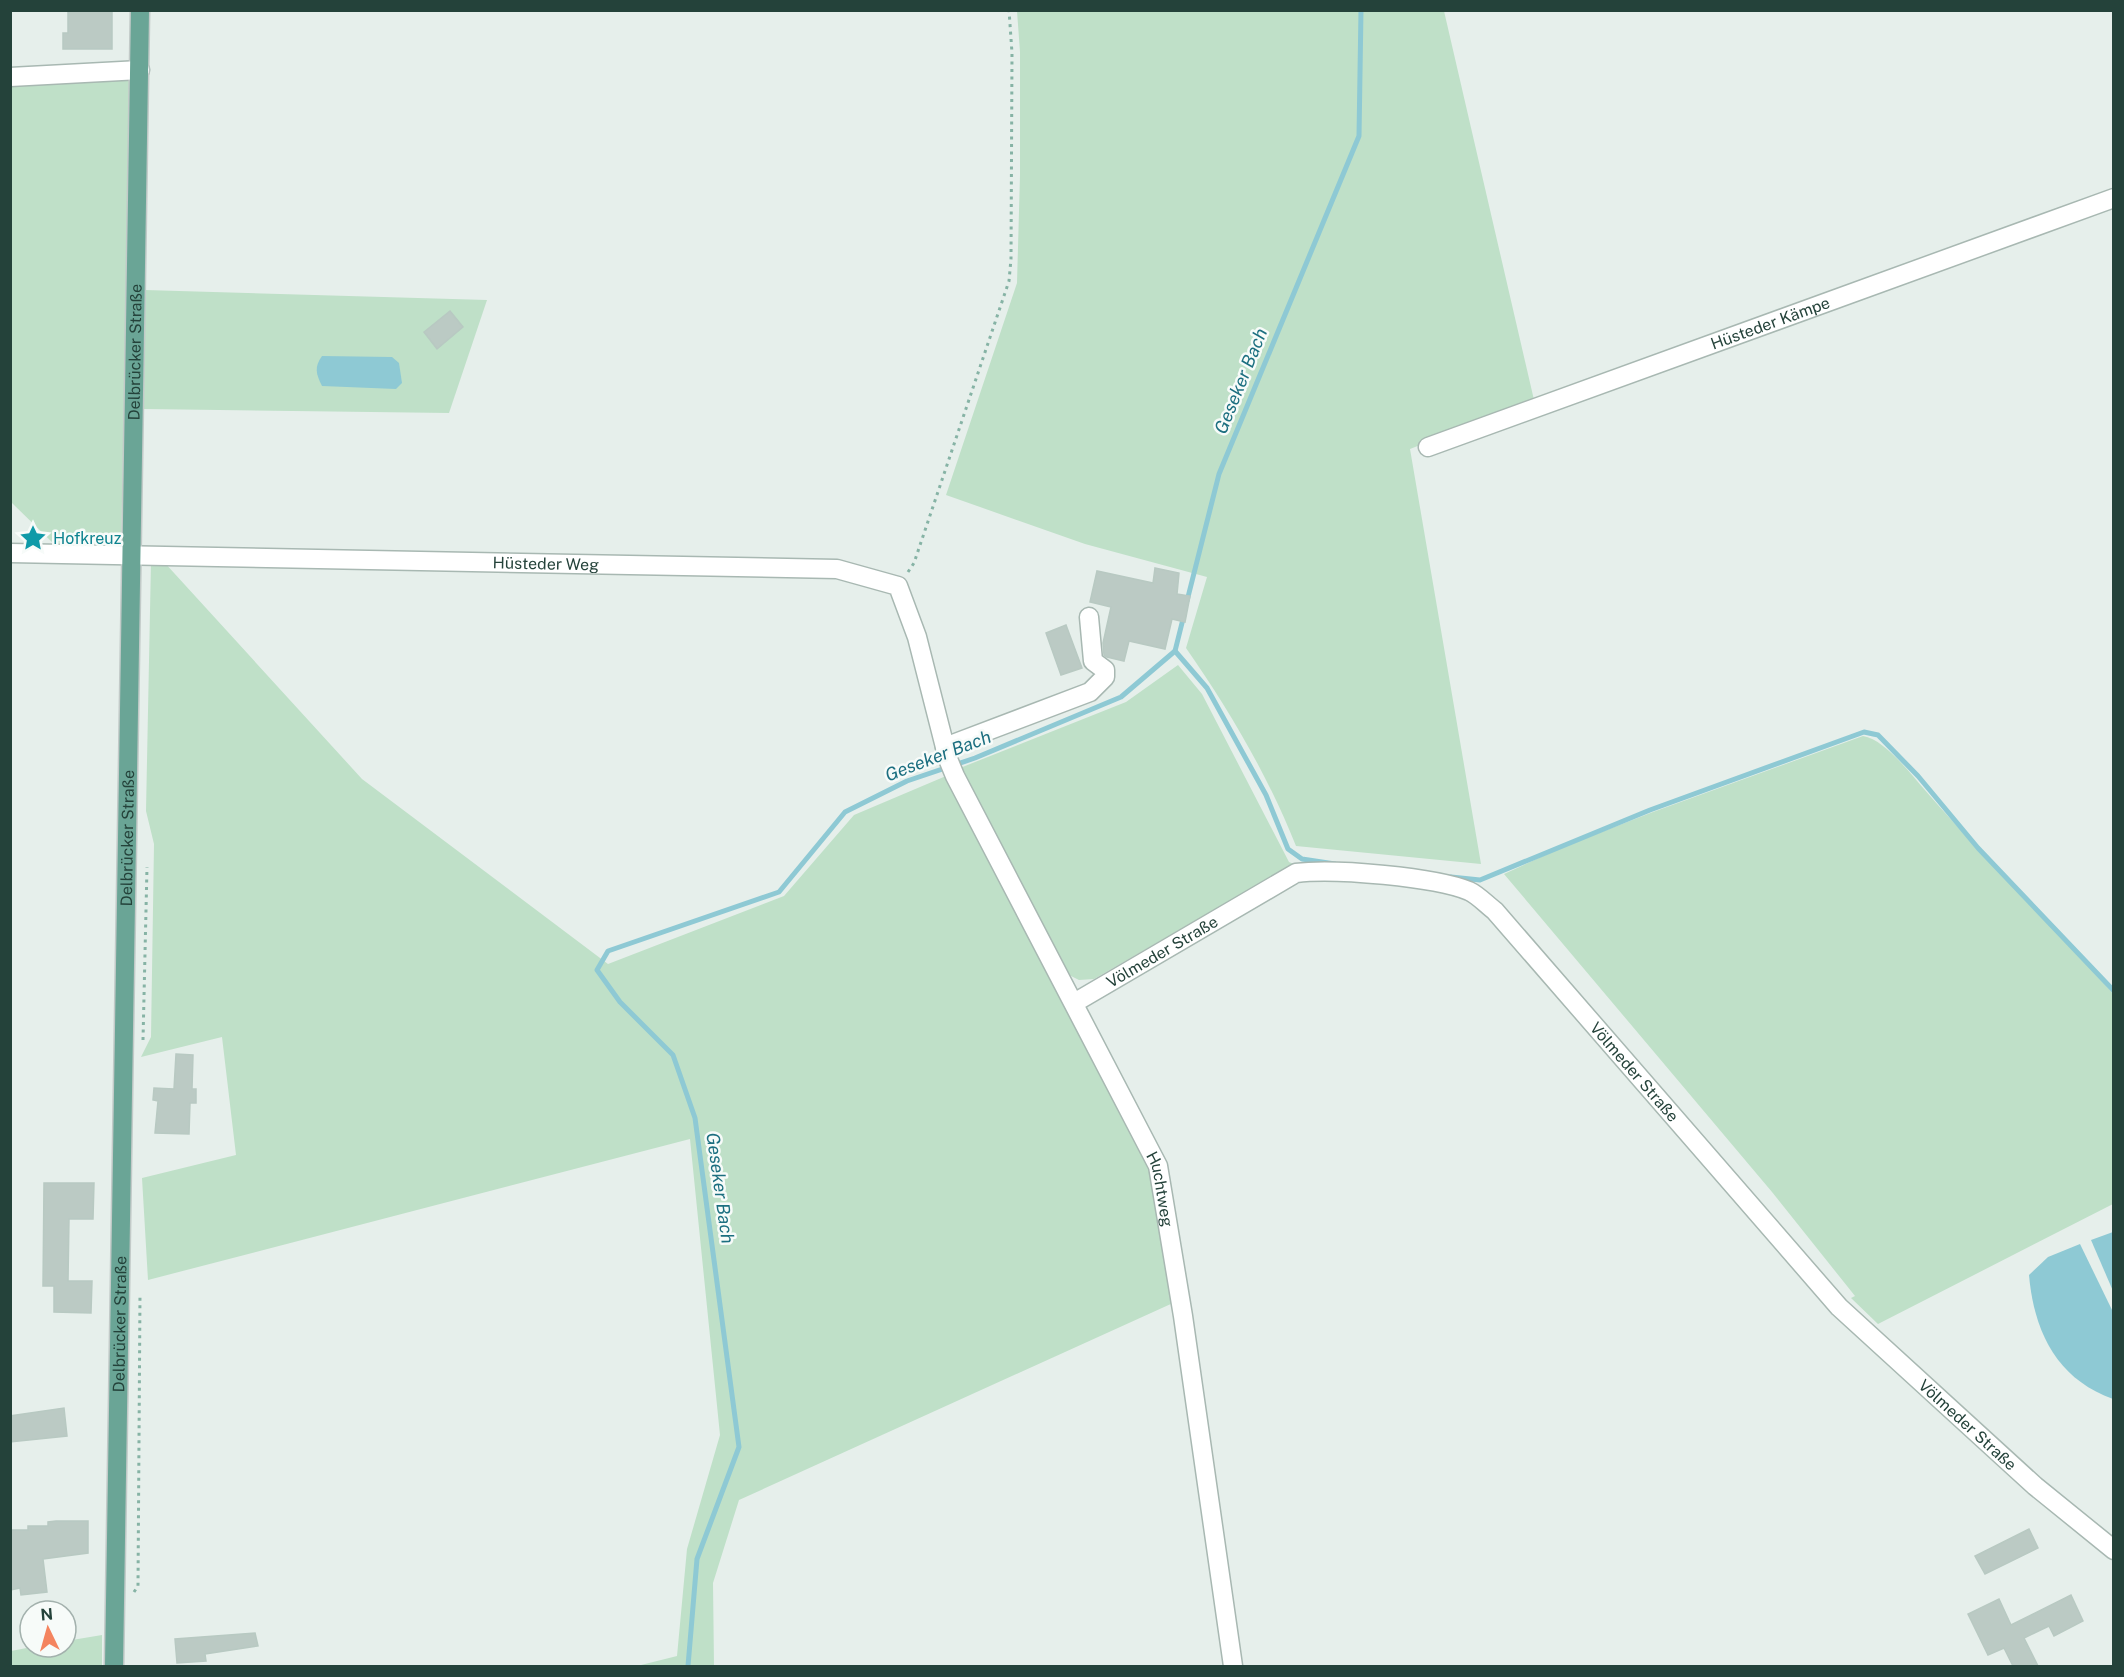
<svg xmlns="http://www.w3.org/2000/svg" width="2124" height="1677" viewBox="0 0 2124 1677" font-family="'Public Sans',sans-serif">
  <rect width="100%" height="100%" fill="#e6efeb"/>
  <g fill="#bfe0c8">
    <path d="M1017 11H1444L1534 400 1410 449 1481 864 1296 846C1268 776 1230 711 1186 648L1207 577 1085 544 946 495 1017 283 1020 175V52Z"/>
    <polygon points="131,78 121,546 55,545 11,502 10,86"/>
    <polygon points="145,290 487,300 449,413 144,409"/>
    <polygon points="151,561 164,562 362,779 608,964 784,896 854,815 946,776 1151,1168 1173,1303 739,1500 713,1583 714,1666 637,1666 677,1656 687,1549 720,1435 690,1139 148,1280 142,1178 236,1155 222,1037 141,1057 151,1037 154,844 146,811"/>
    <polygon points="1178,665 1202,694 1289,862 1298,866 1271,877 1094,979 1079,980 1069,975 960,768 1126,702"/>
    <path d="M1863 736C1884 739 1910 773 1924 789 1985 860 2053 924 2114 995L2113 1204 1878 1324 1851 1298 1855 1296 1772 1192 1504 874 1563 847 1653 812Z"/>
    <polygon points="102,1635 102,1666 11,1666 11,1651 32,1647 66,1647 66,1641"/>
  </g>
  <g fill="#8ec9d4">
    <path d="M322 356 392 357 399 363 402 383 396 389 322 386C316 374 314 367 322 356Z"/>
    <polygon points="2113,1232 2113,1291 2091,1240"/>
    <path d="M2080 1244 2113 1312V1399C2057 1379 2034 1332 2029 1275L2048 1257Z"/>
  </g>
  <g fill="none" stroke-linecap="round" stroke-linejoin="round">
    <g stroke="#8ec9d4" stroke-width="5">
      <polyline points="1187,601 1219,474 1359,136 1361,10"/>
      <polyline points="1175,651 1207,688 1266,795 1288,849 1302,859 1335,864"/>
      <polyline points="1451,877 1480,880 1650,810 1864,732 1878,735 1918,776 1978,848 2114,991"/>
      <polyline points="688,1666 697,1559 739,1447 695,1118 673,1055 620,1002 597,970 608,951 779,892 845,812 907,781 975,758 1121,697 1175,651 1184,615"/>
    </g>
  </g>
  <g fill="#bbcac4" stroke="#b8c9c2" stroke-width="1.5">
    <polygon points="68,10 112,10 112,49 63,49 63,33 68,33"/>
    <polygon points="450,311 463,327 437,349 424,332"/>
    <polygon points="1155,568 1179,573 1177,594 1190,596 1185,622 1172,619 1165,649 1129,641 1124,661 1107,657 1104,655 1103,643 1111,607 1090,602 1097,571 1153,583"/>
    <polygon points="1066,625 1082,668 1061,675 1046,633"/>
    <polygon points="176,1054 193,1055 192,1089 196,1089 196,1103 190,1103 189,1134 155,1133 158,1101 153,1100 154,1088 174,1089"/>
    <polygon points="44,1183 94,1183 93,1219 69,1219 68,1281 92,1281 91,1313 54,1312 54,1286 43,1286"/>
    <polygon points="64,1408 67,1436 10,1442 10,1416"/>
    <polygon points="56,1521 88,1521 88,1553 43,1559 47,1592 21,1595 20,1588 10,1590 10,1530 28,1530 28,1526 48,1526 48,1522"/>
    <polygon points="2029,1529 2038,1548 1985,1574 1975,1556"/>
    <polygon points="2071,1595 2083,1621 2054,1636 2049,1626 2024,1638 2038,1666 2013,1666 2004,1648 1988,1655 1968,1614 1999,1599 2011,1625"/>
    <polygon points="255,1633 258,1646 205,1654 206,1661 177,1663 175,1639"/>
  </g>
  <g fill="none" stroke-linecap="round" stroke-linejoin="round">
    <defs>
      <g id="minor">
        <polyline points="10,77 140,70"/>
        <path id="s1" d="M1428 447 2114 198"/>
        <path id="s2" d="M10 553 837 569 898 586 917 637 948 759 955 776 1158 1166 1183 1316 1233 1666"/>
        <polyline points="945,747 1090,692 1105,677 1105,670 1093,661 1089,617"/>
        <path id="s3" d="M1074 1003 1296 873C1334 868 1435 877 1469 891 1478 895 1487 905 1495 911L1839 1307 2035 1486 2114 1550"/>
      </g>
      <g id="major">
        <path id="s4" d="M114 1666 140 10"/>
      </g>
    </defs>
    <use href="#minor" stroke="#a8b8b2" stroke-width="21"/>
    <use href="#major" stroke="#c2cac8" stroke-width="21"/>
    <g stroke="#86b3a5" stroke-width="3" stroke-dasharray="3 4.5" stroke-linecap="butt">
      <polyline points="908,572 914,563 1009,281 1011,259 1012,53 1009,10"/>
      <polyline points="143,1040 147,867"/>
      <polyline points="134,1592 138,1586 140,1294"/>
    </g>
    <use href="#minor" stroke="#fff" stroke-width="18"/>
    <use href="#major" stroke="#6aa596" stroke-width="18"/>
  </g>
  <defs>
    <symbol id="sight-bare" viewBox="-9 -9 18 18"><path d="M0-6L1.8-2.2L6-1.7L2.9 1.2L3.7 5.4L0 3.3L-3.7 5.4L-2.9 1.2L-6-1.7L-1.8-2.2Z" fill="#0f9aa8" stroke="#f7fbf9" stroke-width="2.5" paint-order="stroke"/></symbol>
  </defs>
  <g fill-rule="evenodd">
    <use href="#sight-bare" x="14" y="519" width="38" height="38"/>
  </g>
  <g text-anchor="middle" stroke-width="5" stroke-linejoin="round" paint-order="stroke">
    <g font-size="16" fill="#24423a" stroke="#f7fbf9">
      <text dy="6" stroke="none"><textPath href="#s1" startOffset="364">Hüsteder Kämpe</textPath></text>
      <text dy="6" stroke="none"><textPath href="#s4" startOffset="1314">Delbrücker Straße</textPath></text>
      <text dy="6" stroke="none"><textPath href="#s2" startOffset="536">Hüsteder Weg</textPath></text>
      <text dy="6" stroke="none"><textPath href="#s4" startOffset="828">Delbrücker Straße</textPath></text>
      <text dy="6" stroke="none"><textPath href="#s3" startOffset="102">Völmeder Straße</textPath></text>
      <text dy="6" stroke="none"><textPath href="#s3" startOffset="678">Völmeder Straße</textPath></text>
      <text dy="6" stroke="none"><textPath href="#s2" startOffset="1552">Huchtweg</textPath></text>
      <text dy="6" stroke="none"><textPath href="#s4" startOffset="342">Delbrücker Straße</textPath></text>
      <text dy="6" stroke="none"><textPath href="#s3" startOffset="1164">Völmeder Straße</textPath></text>
    </g>
    <g font-size="16" fill="#0d838f" stroke="#f7fbf9" text-anchor="start">
      <text x="53" y="544">Hofkreuz</text>
    </g>
    <g font-size="18" font-style="italic" fill="#1c6f80" stroke="#f7fbf9">
      <text transform="translate(1241 381) rotate(-68)" y="6">Geseker Bach</text>
      <text transform="translate(938 756) rotate(-21)" y="6">Geseker Bach</text>
      <text transform="translate(720 1188) rotate(82)" y="6">Geseker Bach</text>
    </g>
  </g>
  <rect width="2124" height="1677" fill="none" stroke="#24423a" stroke-width="24"/>
  <g transform="translate(48 1629) rotate(355)"><circle r="28" fill="#f7fbf9" stroke="#a3b1ad" stroke-width="1.5"/>
  <path d="M0-4.5L10 22L0 15L-10 22Z" fill="#f4845f"/>
  <text y="-9" font-size="16" font-weight="bold" text-anchor="middle" fill="#24423a">N</text>
  </g>
</svg>
